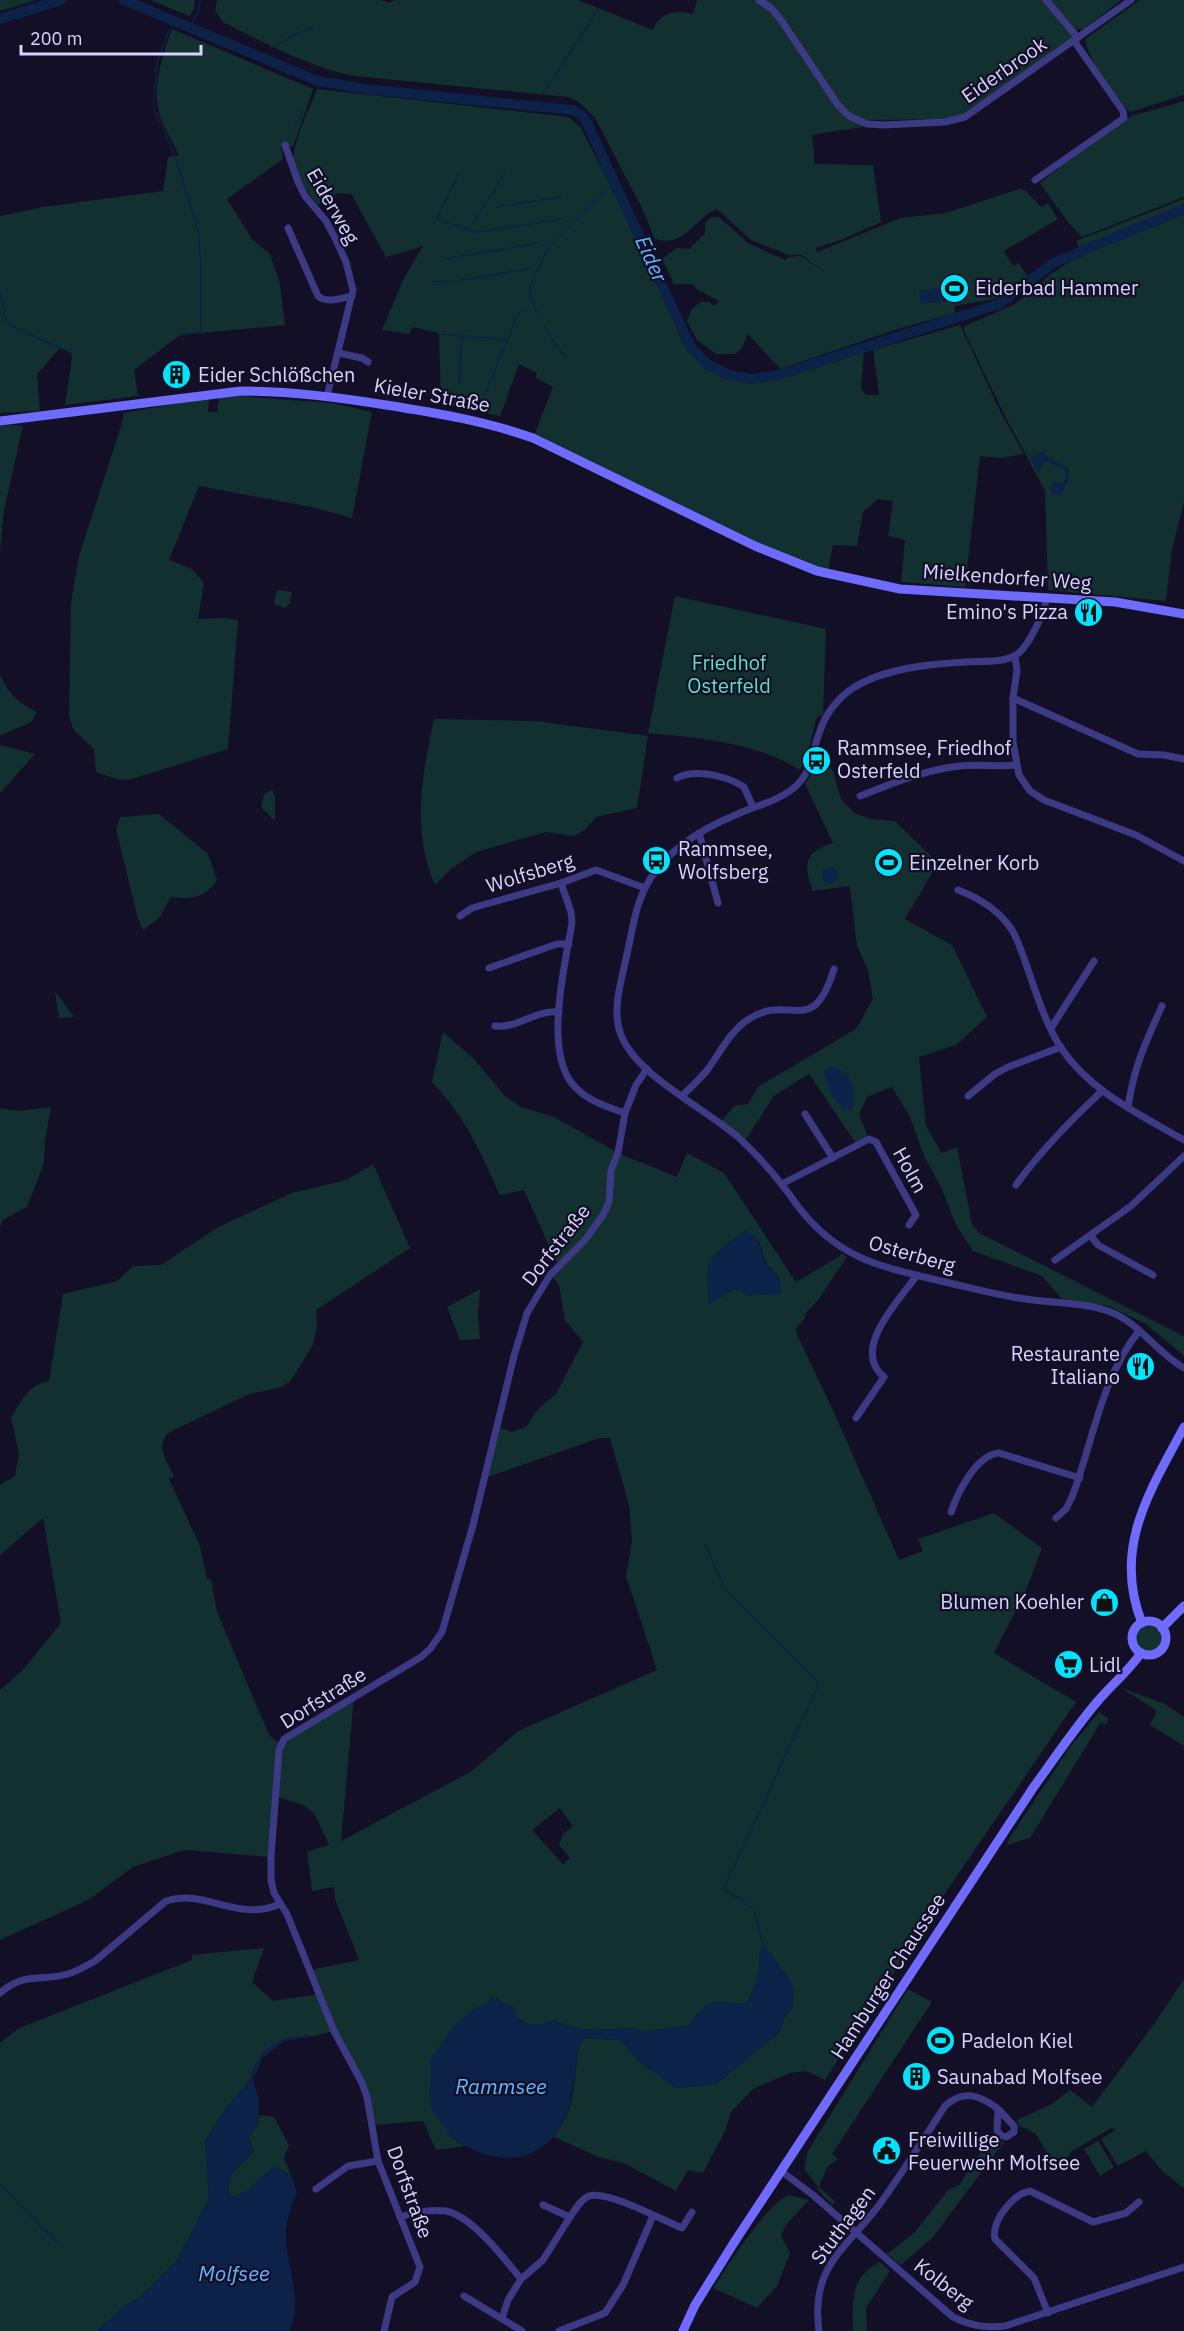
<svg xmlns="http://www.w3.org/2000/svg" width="1184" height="2331" viewBox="0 0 1184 2331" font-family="'IBM Plex Sans',sans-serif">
  <rect width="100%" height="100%" fill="#130f26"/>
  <g fill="#12302f" fill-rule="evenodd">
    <polygon points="0,0 36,0 0,11"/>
    <polygon points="150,0 195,0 194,9 189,16"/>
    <path d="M217 0H381L390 3 394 0H578L653 30C659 12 676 10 693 14L697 0H1121L1084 29H1078L1071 39 965 114 945 119 869 120 862 127 812 135 815 164 873 165 881 222 841 240 816 248 817 252 901 218 946 213 1019 189 1025 190 1041 207 1048 203 1058 219 1004 251 1013 266 1019 263 1028 277 995 299 954 306 955 313 898 329 780 369 748 334 742 348 735 354H716L697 340 687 322 691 310 700 302H709L714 306 719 301 698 290 692 284H674L662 259 677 248 689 249 705 233V223L712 217H719L748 243 785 260 788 257 801 256 827 274 802 255H789L751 240 717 209C692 219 687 248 655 239L642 208 595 118 579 102 568 97 354 76C304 65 267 44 223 22L215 11Z"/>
    <path d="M1140 0H1184V95L1130 112C1113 92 1090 65 1085 39Z"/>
    <path d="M172 29 313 89 293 147 281 145 283 159 227 199 252 239 270 254 280 284 285 325 180 335 134 370 138 396 65 405 72 357 71 353 60 348 37 374 40 411 0 413V216L43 207 163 191 168 157 179 155C173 141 162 127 159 112 152 85 163 54 172 29Z"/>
    <path d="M317 89 569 117 581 128 610 184 666 303 683 344 705 366 724 378 751 383 780 377 864 351 861 389 866 395H879L873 350 960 325 1000 411 1024 454 1002 458 980 456 965 587 901 582 905 540 888 536 893 501 878 499 863 512 857 546 833 545 828 573 817 571 533 438 553 387 536 378 537 373 519 364 500 416 441 403 439 333 413 327 409 334 382 330 404 278 423 246 386 257 351 194 338 193 318 205C308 193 298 180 294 165 289 148 311 106 317 89Z"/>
    <polygon points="1184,101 1184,197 1082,237 1067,221 1040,183 1061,166 1132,116"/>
    <path d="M1184 199V502L1172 549 1166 601 1048 590 1045 491 1002 410 964 331 965 326 1015 304 1052 273 1081 255 1076 241ZM1046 450V456L1066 467 1069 471 1068 482 1052 494 1051 485 1063 483 1067 477 1064 470 1045 460 1038 472 1031 459 1032 456Z"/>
    <polygon points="239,396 332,403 372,412 352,518 311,507 199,486 169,560 192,569 204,583 198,619 223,618 238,620 228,749 129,780 117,779 96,772 94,749 74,730 69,717 71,603 79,556 123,420 123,413 209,398 208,412 217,412 219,397"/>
    <polygon points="14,425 23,426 4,510 0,552 0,426"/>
    <polygon points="277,590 292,592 290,603 285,608 274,604"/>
    <path d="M675 596 826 629 823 714 816 719 808 753 800 770C754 742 701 738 648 733Z"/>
    <path d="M0 675C8 694 19 703 37 712L31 722 0 736Z"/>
    <path d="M434 719 535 721 648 736 637 808 596 817 586 829 574 836 546 832 476 852 451 869 435 885C411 830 422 776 434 719Z"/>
    <polygon points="0,745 35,754 0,793"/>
    <path d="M818 756 833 771 841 799 854 813 871 819 895 821 938 863 905 919 952 945 987 1017 956 1045 919 1057 926 1126 942 1153 957 1147 972 1224 979 1233 1184 1336V1356L1146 1324 1109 1306 1062 1299 1042 1276 973 1251 956 1225 941 1187 924 1156 910 1117 892 1087 867 1097 859 1115 869 1139 857 1145 809 1074 774 1096 744 1142 720 1123 734 1106 748 1104 759 1086 856 1029 873 999 868 970 857 946 850 886 813 891C803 866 804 851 833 843L805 784 816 766Z"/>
    <polygon points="272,790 275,795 275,821 261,807 264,794"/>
    <path d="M159 814 208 854 217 880C205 898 192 900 171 897L159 918 143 930 138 919 116 829 120 817Z"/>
    <polygon points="55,991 74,1017 59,1018"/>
    <path d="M443 1032 474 1059 505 1096 521 1107 554 1117 618 1153 677 1177 687 1153 724 1173 796 1282 840 1256 841 1253 847 1257 818 1300 805 1314V1318L795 1330 837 1419 899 1560 923 1551 918 1539 994 1513 1042 1548 1025 1593 994 1653 1076 1702 948 1889 825 2080 806 2071 790 2073 753 2089 731 2112 726 2129 703 2173 688 2170 676 2191 626 2164 599 2157 554 2137C559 2129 565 2120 568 2112 577 2089 574 2065 580 2042L585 2038 620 2040 642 2064 715 2085 780 2032 784 2019 793 2006 790 1980 763 1944C758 1954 760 1961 759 1972 757 1983 751 1994 746 2004 713 2006 711 1994 688 2026L641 2032 633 2028 591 2030 564 2025 555 2020C539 2026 530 2028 516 2016L515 2008 493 1997 430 2060 433 2075 429 2093 451 2137 465 2146 436 2150 423 2121 374 2125 367 2097 334 2031 310 2037 309 2035 283 2039 261 2054 248 2082 223 2112 205 2141 209 2200 176 2261 139 2298 125 2306 96 2331H0V2043L19 2028 192 1960V1955L264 1948 252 1982 273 2001 318 1994 310 1970 359 1960 335 1899 334 1887 312 1891 307 1852 329 1845C313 1809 315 1806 276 1797L271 1857 184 1850 133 1867 88 1900 0 1940V1690L22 1671 61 1623 43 1518 0 1555V1485L15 1476 19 1454 11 1418C21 1401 28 1385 49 1381L63 1294 117 1281 133 1266 161 1265 220 1226 292 1193 346 1180 373 1164 410 1248 316 1310 317 1327 313 1345 290 1382 278 1388 249 1394 168 1433C156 1447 167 1461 174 1477L169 1479 200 1546 207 1579H211L217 1612 269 1735 280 1744 354 1697 341 1841 472 1771 518 1731 657 1670 626 1576 632 1541 629 1505 610 1438H599L485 1478 497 1427 512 1432 526 1427 538 1409 556 1394 583 1342 565 1320 559 1285 550 1275 558 1266 524 1190 500 1195C480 1151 466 1118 432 1082ZM744 1231 758 1239 767 1264 780 1279 729 1291 709 1304 708 1266ZM560 1808 573 1826 563 1834 559 1845 570 1858 563 1864 532 1830Z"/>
    <polygon points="51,1107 45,1139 44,1163 27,1207 3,1220 0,1226 0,1108 17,1111"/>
    <polygon points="480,1289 478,1315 480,1339 460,1340 447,1307"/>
    <circle cx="1149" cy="1639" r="13"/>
    <polygon points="1120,1687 1165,1704 1184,1717 1184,1746 1150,1725 1157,1711"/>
    <polygon points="1099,1712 1109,1719 1105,1725 1101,1722 1030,1838 1007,1845 1010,1837 1070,1747"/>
    <polygon points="1184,1979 1184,2188 1163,2172 1146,2151 1118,2166 1101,2139 1115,2130 1111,2128 1069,2153 1070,2154 1064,2163 1050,2163 1047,2158 1049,2156 1036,2134 1020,2126 1017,2120 1052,2104 1070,2090 1092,2107 1154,2024"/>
    <polygon points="908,1989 932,2002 832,2154 838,2159 827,2167 819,2187 835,2201 832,2205 817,2189 818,2187 804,2169 808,2151"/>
    <polygon points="259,2115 274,2117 289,2145 284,2158 291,2175 274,2166 247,2191 233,2197 228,2190 231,2174 254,2151 249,2136 258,2124"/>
    <polygon points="993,2134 996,2138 1004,2142 933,2237 901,2265 887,2254 915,2232 948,2190 959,2185"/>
    <polygon points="1098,2141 1114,2167 1100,2176 1084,2149"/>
    <path d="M789 2195 809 2200 785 2226 781 2236 790 2253 777 2286 757 2308 713 2288C728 2266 766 2204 789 2195Z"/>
    <path d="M880 2262 890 2271 866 2308 867 2331H853C852 2302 850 2276 880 2262Z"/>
  </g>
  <g fill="#0c2248">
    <polygon points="946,287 948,301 921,304 919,291"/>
    <path d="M1046 450V456C1072 469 1074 470 1061 495L1052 494 1050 490 1054 482 1063 483 1066 480 1064 470 1045 460 1038 473 1031 459 1032 456Z"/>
    <circle cx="830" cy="875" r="8"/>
    <path d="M830 1066C851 1069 858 1090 852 1109L844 1110 833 1097 824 1073Z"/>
    <path d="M744 1231C762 1235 759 1249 766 1263 769 1269 776 1274 780 1279L781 1294 747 1296 737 1288 709 1304C704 1253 707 1261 744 1231Z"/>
    <path d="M763 1944 790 1980 794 1990 793 2006 784 2019 780 2032 715 2085 677 2088 642 2064 620 2040 585 2038 580 2042C572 2073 577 2111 553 2137 530 2162 503 2162 474 2150 466 2146 457 2142 451 2136 447 2131 443 2126 440 2121 438 2118 434 2114 432 2110 426 2097 433 2076 430 2060L457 2022 493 1997 515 2008 516 2016C530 2028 539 2026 556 2020L564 2025 591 2030 634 2028 641 2032 688 2026C695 2017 704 2003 717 2002 726 2001 736 2004 746 2003 751 1994 757 1983 759 1972 760 1961 758 1954 763 1944Z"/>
    <path d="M309 2035 310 2037 284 2041 263 2057 253 2079 259 2100 258 2124 249 2136 254 2151 231 2174 228 2190 233 2197 247 2191 274 2166 291 2175 297 2192C291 2207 285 2222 286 2238 287 2270 304 2300 289 2331H96L125 2306 139 2298 176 2261 209 2200 205 2142 223 2112 248 2082 261 2054 273 2044 283 2039Z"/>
  </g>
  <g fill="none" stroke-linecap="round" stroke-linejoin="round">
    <g stroke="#0c2248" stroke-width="1.5">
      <polyline points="170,25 173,19"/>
      <polyline points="190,26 199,11 200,0"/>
      <polyline points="169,30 157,62 154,103 154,109 174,153 198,231 201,264 201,332 180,335"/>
      <polyline points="270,48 313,26"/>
      <polyline points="542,95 598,10"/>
      <polyline points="294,130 303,110"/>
      <polyline points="459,173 436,219 477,232 562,219"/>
      <polyline points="496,207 561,197"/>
      <polyline points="469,229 506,172"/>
      <polyline points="444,259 539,243"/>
      <polyline points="433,282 456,281 529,269"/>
      <polyline points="0,291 6,321 12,326 67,351"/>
      <polyline points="540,318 530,297 530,285 548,248 616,181"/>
      <polyline points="544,326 558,349 568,357"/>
      <polyline points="442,334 507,340"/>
      <polyline points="459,384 462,337"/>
      <polyline points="485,394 518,314 524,307"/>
      <polyline points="705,1545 726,1590 819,1683 723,1890 741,1899 754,1910 763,1944"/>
      <polyline points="0,2184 60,2246"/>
    </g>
    <g stroke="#0c2248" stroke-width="10">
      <polyline points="124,0 318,81 366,89 572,110 581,114 587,123 690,346 707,364 729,375 752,379 779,375 999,304 1053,263 1184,209"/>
      <polyline points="0,19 61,0"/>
    </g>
    <g stroke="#3d3a85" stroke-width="7">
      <polyline points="759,0 772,9 781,20 838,105 849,116 867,124 884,125 945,122 965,117 1131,0"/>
      <polyline points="1046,0 1078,38"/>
      <polyline points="285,145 298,182 305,196 326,221 335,238 346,262 353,290 327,396"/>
      <polyline points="1035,180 1124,118 1123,111 1074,41"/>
      <path d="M288 228 318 296C328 304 340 298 352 296"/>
      <polyline points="338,353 362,358 368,362"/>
      <path d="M1046 598C1045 612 1027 651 1014 656 1000 663 982 661 966 662 930 664 885 668 853 688 839 697 825 714 820 731 812 751 813 770 796 786 781 800 758 805 740 813 703 828 663 851 645 888 635 908 632 932 627 954 622 979 611 1010 621 1035 637 1076 705 1108 739 1138 761 1158 780 1181 797 1205 838 1260 883 1267 945 1282 972 1288 999 1296 1026 1299 1052 1303 1082 1302 1108 1311 1138 1321 1157 1353 1184 1368"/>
      <polyline points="1015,656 1017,670 1013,698 1013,742 1019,775 1030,791 1044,800 1136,835 1184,861"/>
      <polyline points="1013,698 1138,754 1164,755 1184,759"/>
      <path d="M677 778C695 768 727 776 744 787L753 807"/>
      <path d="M860 796C893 783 924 770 960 766 979 764 998 767 1016 765"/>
      <polyline points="699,833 718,903"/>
      <path d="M561 883 571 912 572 923C565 965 542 1056 576 1088 590 1102 608 1107 625 1113"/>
      <path d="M958 890C979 898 999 910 1012 930 1018 940 1022 953 1026 964 1036 992 1045 1023 1061 1048 1091 1092 1139 1114 1184 1140"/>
      <polyline points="460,916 472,908 561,883 596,870 645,888"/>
      <polyline points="489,968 557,944 569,944"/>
      <path d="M495 1026C517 1029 537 1009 559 1012"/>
      <polyline points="1051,1028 1094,961"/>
      <path d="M683 1095C691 1087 701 1078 708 1069 721 1051 731 1030 749 1019 791 992 812 1040 834 969"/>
      <polyline points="968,1096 995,1074 1008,1067 1061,1047"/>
      <path d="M1128 1108C1133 1069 1146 1041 1162 1006"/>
      <polyline points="805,1114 833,1158"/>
      <polyline points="782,1184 869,1139 876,1142 916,1215 909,1225"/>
      <path d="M1016 1185C1041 1150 1070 1121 1101 1092"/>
      <polyline points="1091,1236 1098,1245 1153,1275"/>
      <polyline points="1055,1260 1131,1206 1184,1156"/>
      <path d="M856 1418 884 1377C850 1349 899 1301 917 1275"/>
      <path d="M951 1512C958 1492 976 1455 999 1453L1080 1478"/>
      <path d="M1056 1518 1066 1509 1072 1497C1093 1442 1101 1378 1139 1331"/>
      <path d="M0 1993C25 1971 40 1982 68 1974 78 1971 86 1966 95 1961L166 1901C206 1888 237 1923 280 1904"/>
      <path d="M781 2171 813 2195 953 2317C971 2326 985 2328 1005 2326L1184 2267"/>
      <polyline points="316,2189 348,2166 378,2161"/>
      <path d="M543 2205 570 2217C575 2210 581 2199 589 2196 608 2190 662 2220 682 2228L692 2212"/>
      <path d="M400 2217C415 2212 430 2209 446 2211 472 2216 505 2259 521 2279"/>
      <polyline points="464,2296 522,2331"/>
      <path d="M1048 2313 1034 2278 995 2239C991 2221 1013 2194 1030 2191L1093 2222 1126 2213 1139 2202"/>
      <polyline points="502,2318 508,2300 521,2279 543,2260 570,2217"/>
      <polyline points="384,2331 392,2297 415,2282 420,2267 378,2161 367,2097 362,2083 334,2031 287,1914 274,1893 271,1880 271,1857 279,1750 284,1739 421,1657 430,1649 442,1632 473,1525 514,1356 527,1313 550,1275 585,1240 603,1215 609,1202 611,1170 618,1153 625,1113 636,1085 647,1069"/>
      <polyline points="559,2331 605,2313 623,2285 653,2216"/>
      <path d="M819 2331C810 2263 848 2249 882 2201 904 2170 924 2138 945 2106 963 2089 980 2095 998 2109L997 2130 1000 2135 1006 2137 1014 2132V2126L998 2109"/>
    </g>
    <g stroke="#6f6bff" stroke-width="9">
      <path d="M0 421 241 391C290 391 338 397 386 405 437 413 485 421 533 438L755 546 817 571 900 589 1115 602 1184 614"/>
      <circle cx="1149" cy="1638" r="17"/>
      <path d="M1142 1623C1112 1548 1150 1491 1184 1427"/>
      <polyline points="1162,1628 1184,1606"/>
      <path d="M683 2331 695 2305 735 2241 1033 1788C1054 1759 1074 1729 1097 1702 1111 1685 1128 1672 1141 1653"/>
    </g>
  </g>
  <defs>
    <symbol id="stadium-disc" viewBox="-11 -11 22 22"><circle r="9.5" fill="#00e5ff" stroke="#130f26"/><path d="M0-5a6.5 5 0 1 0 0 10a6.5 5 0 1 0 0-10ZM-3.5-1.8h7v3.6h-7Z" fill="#111"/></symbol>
    <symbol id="building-disc" viewBox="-11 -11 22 22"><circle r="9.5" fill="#00e5ff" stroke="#130f26"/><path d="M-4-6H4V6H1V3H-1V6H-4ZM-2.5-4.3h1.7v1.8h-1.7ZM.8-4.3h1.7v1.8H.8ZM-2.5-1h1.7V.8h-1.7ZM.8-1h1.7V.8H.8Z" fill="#111"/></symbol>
    <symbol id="restaurant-disc" viewBox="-11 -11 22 22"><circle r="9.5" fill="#00e5ff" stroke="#130f26"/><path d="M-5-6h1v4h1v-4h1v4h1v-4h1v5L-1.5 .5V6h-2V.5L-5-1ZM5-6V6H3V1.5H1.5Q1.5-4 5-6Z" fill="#111"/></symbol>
    <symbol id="bus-disc" viewBox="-11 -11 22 22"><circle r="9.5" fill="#00e5ff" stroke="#130f26"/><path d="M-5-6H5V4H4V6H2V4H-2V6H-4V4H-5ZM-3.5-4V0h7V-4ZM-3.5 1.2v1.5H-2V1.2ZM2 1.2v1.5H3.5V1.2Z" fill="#111"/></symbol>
    <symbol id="shop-disc" viewBox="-11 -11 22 22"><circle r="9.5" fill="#00e5ff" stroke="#130f26"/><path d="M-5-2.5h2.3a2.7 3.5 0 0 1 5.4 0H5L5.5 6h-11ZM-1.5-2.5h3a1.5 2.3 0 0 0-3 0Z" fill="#111"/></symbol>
    <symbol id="supermarket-disc" viewBox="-11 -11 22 22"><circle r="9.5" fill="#00e5ff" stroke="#130f26"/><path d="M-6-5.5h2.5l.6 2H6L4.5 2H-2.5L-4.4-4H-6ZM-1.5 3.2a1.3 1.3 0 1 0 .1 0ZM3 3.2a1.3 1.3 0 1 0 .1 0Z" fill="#111"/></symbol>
    <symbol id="civic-disc" viewBox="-11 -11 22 22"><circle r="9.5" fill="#00e5ff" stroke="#130f26"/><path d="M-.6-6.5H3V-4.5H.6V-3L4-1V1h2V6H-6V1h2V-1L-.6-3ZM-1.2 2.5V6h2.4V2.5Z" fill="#111"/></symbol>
  </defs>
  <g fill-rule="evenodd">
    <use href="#stadium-disc" x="938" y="272" width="33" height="33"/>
    <use href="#building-disc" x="160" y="358" width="33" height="33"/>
    <use href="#restaurant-disc" x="1072" y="596" width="33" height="33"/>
    <use href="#bus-disc" x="800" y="744" width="33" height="33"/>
    <use href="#bus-disc" x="640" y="844" width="33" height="33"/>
    <use href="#stadium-disc" x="872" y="846" width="33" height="33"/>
    <use href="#restaurant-disc" x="1124" y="1350" width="33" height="33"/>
    <use href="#shop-disc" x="1088" y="1586" width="33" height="33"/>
    <use href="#supermarket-disc" x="1052" y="1648" width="33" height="33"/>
    <use href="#stadium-disc" x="924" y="2024" width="33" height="33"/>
    <use href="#building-disc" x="900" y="2060" width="33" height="33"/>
    <use href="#civic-disc" x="870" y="2134" width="33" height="33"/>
  </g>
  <g text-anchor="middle" stroke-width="4.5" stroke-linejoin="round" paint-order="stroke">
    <g font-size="20" fill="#d9d4ff" stroke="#130f26">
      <text transform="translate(1004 70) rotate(-35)" y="7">Eiderbrook</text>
      <text transform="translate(333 206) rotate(60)" y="7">Eiderweg</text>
      <text transform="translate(432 395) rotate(10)" y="7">Kieler Straße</text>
      <text transform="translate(1007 577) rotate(4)" y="7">Mielkendorfer Weg</text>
      <text transform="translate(530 873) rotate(-17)" y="7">Wolfsberg</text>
      <text transform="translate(910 1170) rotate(61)" y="7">Holm</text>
      <text transform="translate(556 1245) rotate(-52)" y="7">Dorfstraße</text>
      <text transform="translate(912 1254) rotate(16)" y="7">Osterberg</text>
      <text transform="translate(323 1698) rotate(-32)" y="7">Dorfstraße</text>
      <text transform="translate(888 1976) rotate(-57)" y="7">Hamburger Chaussee</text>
      <text transform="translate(410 2192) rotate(70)" y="7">Dorfstraße</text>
      <text transform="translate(843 2225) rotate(-53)" y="7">Stuthagen</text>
      <text transform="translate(944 2284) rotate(38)" y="7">Kolberg</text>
    </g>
    <g font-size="20" fill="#d9d4ff" stroke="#130f26" text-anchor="start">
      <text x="975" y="295">Eiderbad Hammer</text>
      <text x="198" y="382">Eider Schlößchen</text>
      <text x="1068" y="619" text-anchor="end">Emino's Pizza</text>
      <text x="837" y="755">Rammsee, Friedhof<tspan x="837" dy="23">Osterfeld</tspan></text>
      <text x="678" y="856">Rammsee,<tspan x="678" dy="23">Wolfsberg</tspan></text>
      <text x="909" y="870">Einzelner Korb</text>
      <text x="1120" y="1361" text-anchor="end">Restaurante<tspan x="1120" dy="23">Italiano</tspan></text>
      <text x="1084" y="1609" text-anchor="end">Blumen Koehler</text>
      <text x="1089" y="1672">Lidl</text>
      <text x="961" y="2048">Padelon Kiel</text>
      <text x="937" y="2084">Saunabad Molfsee</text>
      <text x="908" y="2147">Freiwillige<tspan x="908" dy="23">Feuerwehr Molfsee</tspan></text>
    </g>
    <g font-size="20" fill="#5fe0c0" stroke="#130f26">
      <text x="729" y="670">Friedhof<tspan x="729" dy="23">Osterfeld</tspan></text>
    </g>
    <g font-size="21" font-style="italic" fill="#62b6ff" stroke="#130f26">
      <text transform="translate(651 259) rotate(66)" y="7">Eider</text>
      <text x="501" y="2094">Rammsee</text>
      <text x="234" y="2281">Molfsee</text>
    </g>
  </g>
  <path d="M21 45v9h180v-9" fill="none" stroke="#d9d4ff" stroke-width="3"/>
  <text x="30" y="45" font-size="18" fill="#d9d4ff" stroke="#130f26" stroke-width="4.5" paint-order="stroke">200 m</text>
</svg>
